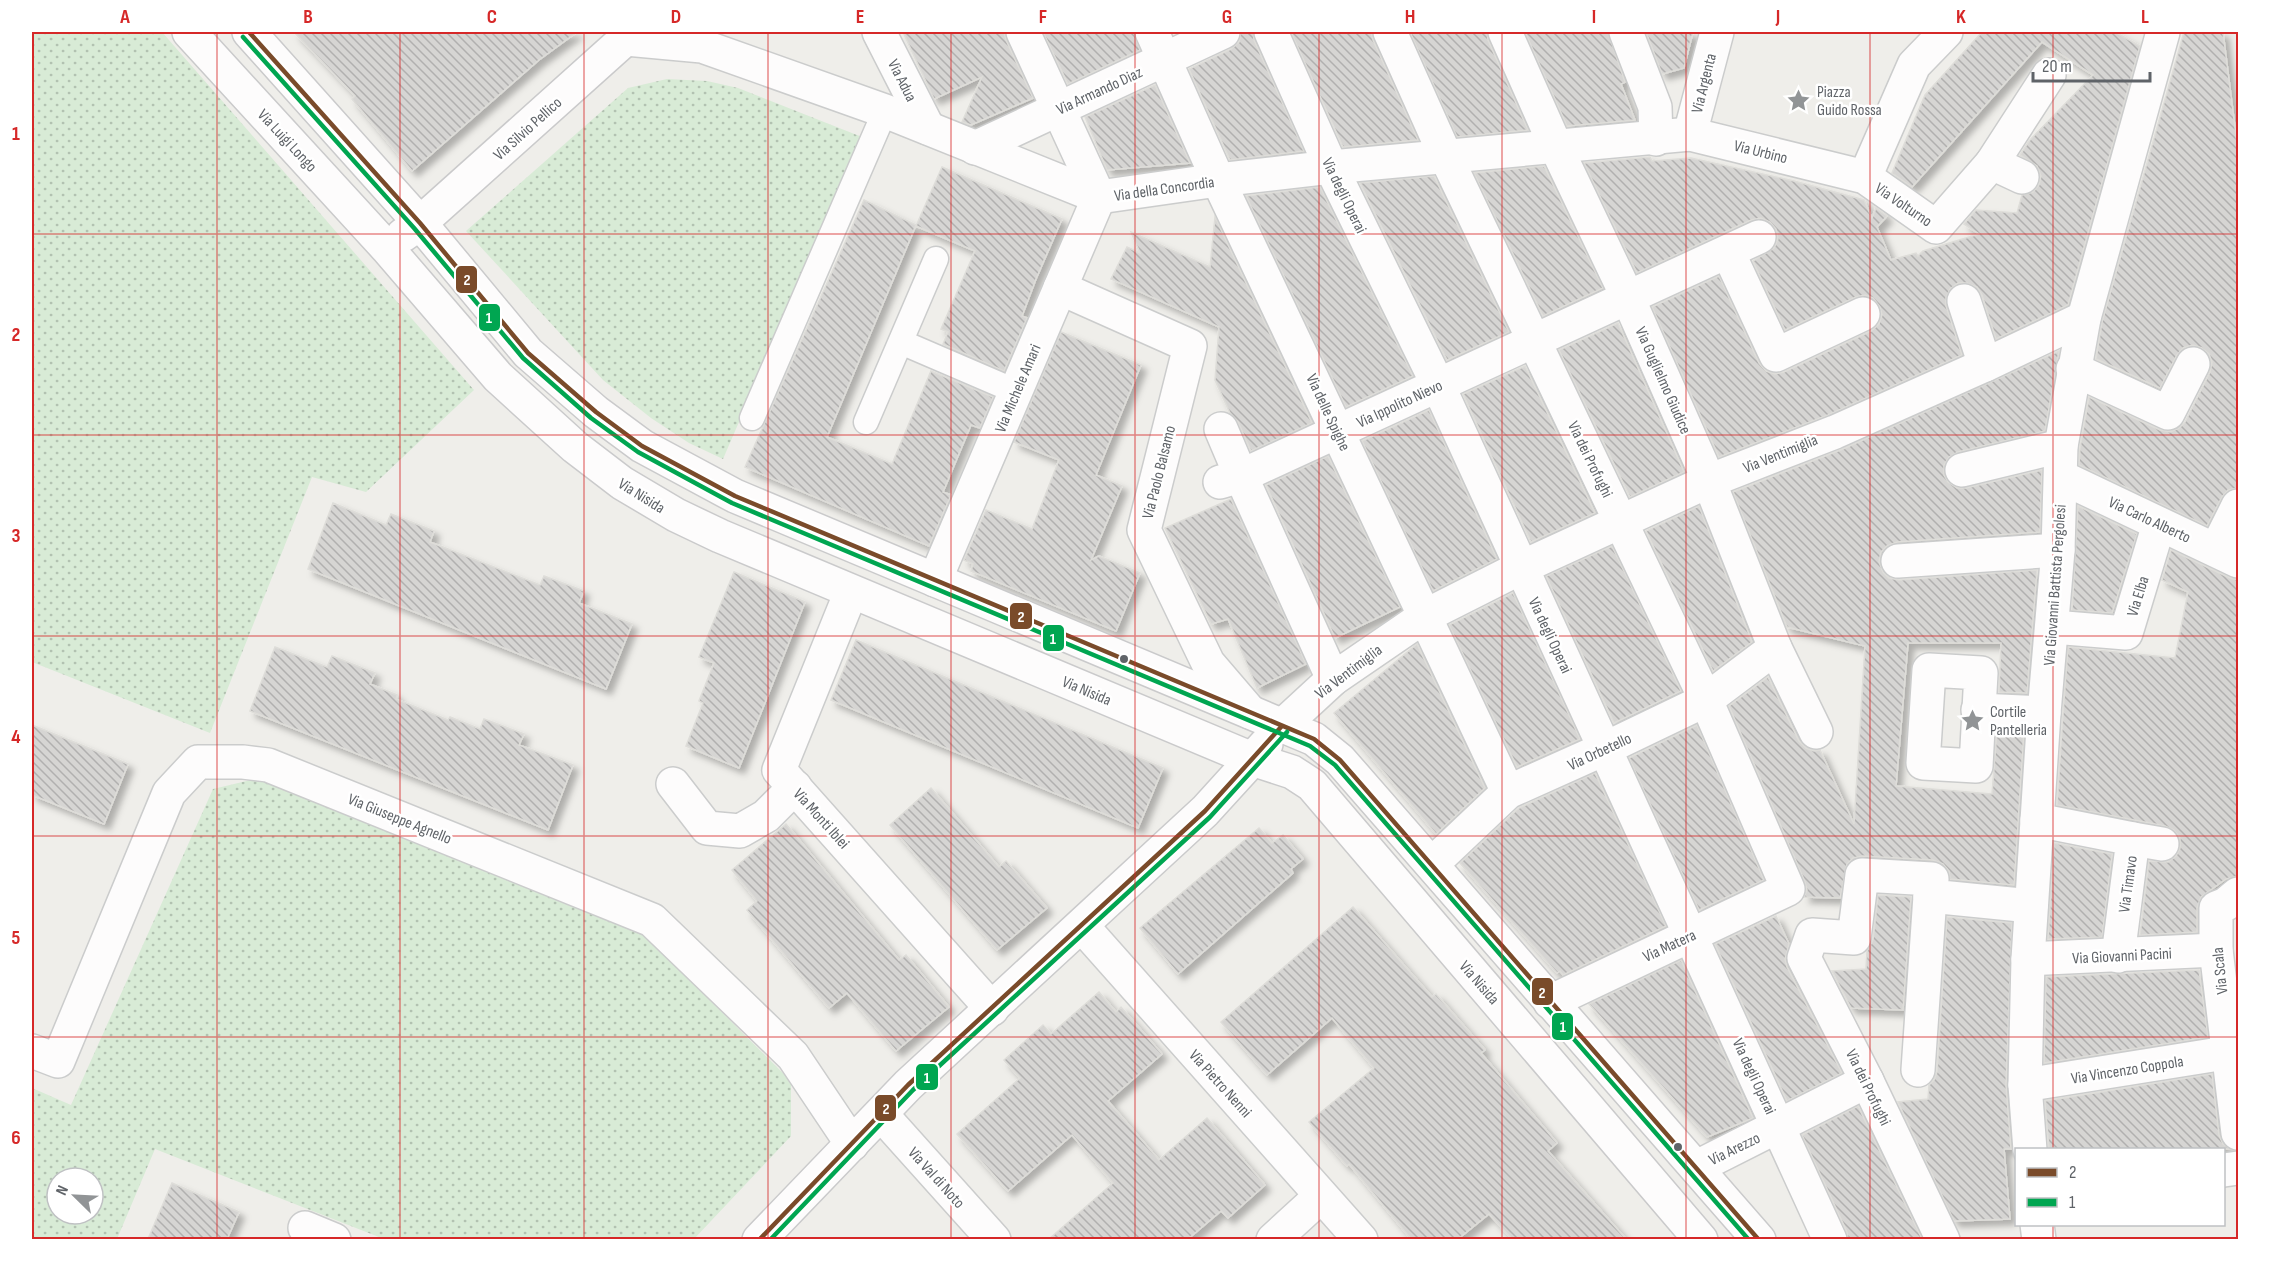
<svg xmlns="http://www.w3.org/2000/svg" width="2270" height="1271" viewBox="0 0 2270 1271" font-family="'Sofia Sans Condensed',sans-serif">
  <defs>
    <pattern id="grass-dots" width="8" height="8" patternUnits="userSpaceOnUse" patternTransform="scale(1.5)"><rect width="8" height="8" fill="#d8ebd6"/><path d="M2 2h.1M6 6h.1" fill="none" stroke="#b2c2b1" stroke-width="1.8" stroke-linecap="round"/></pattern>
    <pattern id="building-back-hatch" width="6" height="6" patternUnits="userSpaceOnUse" patternTransform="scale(1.5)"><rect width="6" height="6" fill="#d6d5d3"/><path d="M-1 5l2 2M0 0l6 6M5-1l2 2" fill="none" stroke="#b1b0af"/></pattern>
    <filter id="shadow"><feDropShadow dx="5.5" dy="5.5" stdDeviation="3" flood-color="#0004"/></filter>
  </defs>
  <rect width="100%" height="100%" fill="#efeeea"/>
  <g fill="url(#grass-dots)" fill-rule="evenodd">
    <polygon points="35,32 162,32 474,390 366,492 312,477 210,733 32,662 32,36"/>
    <polygon points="667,79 707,81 738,88 862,137 723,459 689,443 651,418 603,380 466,231 628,88"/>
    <path d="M267 776 644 935 791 1081V1136L694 1239H384L155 1149 117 1239H32V1088L71 1105 213 789ZM57 1178H93V1214H57Z"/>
  </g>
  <g fill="url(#building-back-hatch)" stroke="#deddd9" stroke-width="1.5" filter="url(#shadow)">
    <polygon points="294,32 577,32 539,60 412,171 352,99 355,96"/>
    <polygon points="903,32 1004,32 1006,40 1033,98 971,125 962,122 982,77 934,99"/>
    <polygon points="1043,32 1134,32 1140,50 1068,84"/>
    <polygon points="1241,32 1253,32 1254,40 1304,151 1230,160 1189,69 1231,49 1239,42"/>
    <polygon points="1291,32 1371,32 1373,40 1418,140 1343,147"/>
    <polygon points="1410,32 1487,32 1488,40 1528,130 1457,137"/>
    <polygon points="1525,32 1608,32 1625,82 1621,84 1635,120 1567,126"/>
    <polygon points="1646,32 1693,32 1684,68 1662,74"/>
    <polygon points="1982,32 2115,32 2140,46 2068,305 1996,339 1982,295 1977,287 1967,283 1958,283 1950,289 1946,298 1946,306 1962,355 1828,415 1719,457 1652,307 1719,276 1759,363 1766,371 1775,374 1784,372 1871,331 1879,324 1882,315 1880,307 1873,298 1865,295 1856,297 1785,330 1753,261 1774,248 1778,239 1776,229 1770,222 1761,218 1751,220 1637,273 1584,163 1650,157 1652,161 1691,158 1794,181 1864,200 1872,218 1876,208 1887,216 1877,227 1891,260 1916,253 1918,256 1923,251 1979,234 1964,224 1976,210 2017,213 2022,195 2033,192 2039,185 2041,176 2037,166 2020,155 2029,141 2093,75 2042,42 1912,187 1892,173 1925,95"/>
    <polygon points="2184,32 2223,32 2238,151 2238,488 2228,490 2222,497 2207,526 2079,465 2080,448 2089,397 2160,430 2170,432 2179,428 2185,422 2210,372 2212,362 2209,354 2202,348 2193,345 2183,348 2177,355 2160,388 2096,359 2102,322"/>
    <polygon points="1155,85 1190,163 1107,170 1085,117"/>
    <polygon points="1544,166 1603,288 1543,316 1474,173"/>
    <polygon points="942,167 1062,219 1036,279 1022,316 1027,318 1004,371 943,344 948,332 941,329 975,251 916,226"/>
    <polygon points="1434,176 1509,332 1447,360 1360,183"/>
    <polygon points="1320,187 1413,376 1346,407 1246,196"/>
    <polygon points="864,200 916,225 827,437 892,464 931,371 993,397 980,428 971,425 943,492 951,495 929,546 745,467"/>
    <polygon points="1215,217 1312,423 1251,451 1238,422 1230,413 1215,380 1219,327 1111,279 1127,247 1140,253 1131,232 1210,267"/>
    <polygon points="1618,323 1684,472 1630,497 1559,350"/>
    <polygon points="1061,332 1141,365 1096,475 1122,486 1091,560 1099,556 1140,573 1116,631 971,571 973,564 964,560 986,510 1032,529 1059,460 1014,442"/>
    <polygon points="2059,351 2045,431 1958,452 1949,457 1944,465 1944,475 1948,482 1957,488 1966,488 2042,470 2040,532 1897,542 1887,546 1881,552 1879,562 1883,572 1889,578 1899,580 2037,570 2027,693 1999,692 2001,643 1908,643 1896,786 1992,794 1997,730 2024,731 2014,885 1950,879 1949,871 1943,864 1933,860 1863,856 1853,858 1847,864 1840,898 1804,897 1807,890 1805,882 1729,706 1768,677 1799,741 1806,748 1814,751 1820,750 1854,824 1865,646 1787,627 1733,492 1843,449"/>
    <polygon points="1525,366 1595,513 1531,542 1463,394"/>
    <polygon points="1429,410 1497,559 1433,591 1362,441"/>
    <polygon points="1328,456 1400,607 1335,638 1266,485"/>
    <polygon points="1231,499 1306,664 1257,688 1228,619 1211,624 1165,528"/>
    <polygon points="333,503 386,525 391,514 434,531 430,542 540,585 544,576 584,591 579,603 632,624 606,689 308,569"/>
    <polygon points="1699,506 1752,642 1713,671 1646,531"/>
    <polygon points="2078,506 2137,534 2112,613 2072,610"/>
    <polygon points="1612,546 1681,691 1614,723 1546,576"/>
    <polygon points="2171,550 2230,578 2238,580 2238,876 2226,879 2201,897 2197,908 2197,932 2140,935 2149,861 2168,862 2176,856 2180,848 2180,838 2174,830 2165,826 2057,805 2063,714 2068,647 2175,658 2188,592 2162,580"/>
    <polygon points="734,572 805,602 739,768 686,746 703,703 699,701 714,663 699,657"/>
    <polygon points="1513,593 1580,739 1517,767 1449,625"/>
    <polygon points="856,640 1163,768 1138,828 831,700"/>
    <polygon points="1417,644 1485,788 1436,834 1334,713"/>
    <polygon points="275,647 327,667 332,656 375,673 370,684 397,695 396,699 448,720 450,717 480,729 484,719 524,734 519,745 573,765 548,830 250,711"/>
    <polygon points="32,725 128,764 104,824 32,795"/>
    <polygon points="1697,725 1764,880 1699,910 1629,758"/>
    <polygon points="1595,773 1666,926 1563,975 1560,971 1557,973 1460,863 1519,808"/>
    <polygon points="931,788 999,867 1006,861 1047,908 997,950 890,825"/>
    <polygon points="786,824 899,960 906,955 949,1007 896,1051 847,993 829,1008 747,910 757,901 732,870"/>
    <polygon points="1259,828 1272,843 1283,835 1303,859 1291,869 1293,873 1178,974 1140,928"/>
    <polygon points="2054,843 2112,854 2102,937 2048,939"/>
    <polygon points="1878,895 1911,897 1903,1010 1851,1008 1832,971 1866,969 1867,951 1873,940"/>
    <polygon points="1353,907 1432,997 1436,994 1485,1050 1481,1053 1557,1143 1548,1151 1626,1239 1512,1239 1489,1214 1458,1239 1411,1239 1349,1164 1347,1166 1309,1122 1374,1068 1332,1018 1267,1075 1221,1022"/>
    <polygon points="1776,916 1789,944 1785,959 1787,967 1842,1073 1787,1101 1715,944"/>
    <polygon points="1947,917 2012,923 2006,1085 2011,1149 2004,1149 2010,1219 1954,1221 1898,1102 1928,1099 1929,1085 1934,1080 1937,1072"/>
    <polygon points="1681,960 1753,1118 1707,1137 1589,1004"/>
    <polygon points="2199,970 2208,1037 2044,1063 2046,977"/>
    <polygon points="1099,992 1116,1012 1121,1007 1162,1054 1108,1101 1159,1160 1207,1118 1265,1185 1228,1218 1221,1211 1188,1239 1049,1239 1113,1183 1072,1135 1008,1191 957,1134 1020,1078 1004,1060 1043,1025 1051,1034"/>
    <polygon points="2212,1074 2219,1135 2223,1144 2230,1149 2049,1149 2045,1101"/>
    <polygon points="1858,1106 1922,1239 1848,1239 1847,1232 1802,1135"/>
    <polygon points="172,1183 239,1212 227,1239 148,1239"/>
  </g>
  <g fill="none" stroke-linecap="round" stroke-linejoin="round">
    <defs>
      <g id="lane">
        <polyline points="901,342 1015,391"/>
        <polyline points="752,418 885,111"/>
        <polyline points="866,422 936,259"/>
      </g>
      <g id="street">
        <polyline points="879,32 928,128"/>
        <polyline points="1152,32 1218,180 1508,792"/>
        <polyline points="1271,32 1331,167 1438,385 1830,1240"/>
        <polyline points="1390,32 1446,157 1706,700 1788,889 1550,1002"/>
        <polyline points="1505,32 1556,147 1628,298 1709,481 1775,648 1816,732"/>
        <polyline points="1626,32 1655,107 1656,139"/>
        <polyline points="626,39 702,46 885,111 1099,197 1218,180 1331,167 1690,134 1865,177 1936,227 1992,163 2022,177"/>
        <polyline points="1690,134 1717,32"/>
        <polyline points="975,148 1223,32"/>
        <polyline points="1992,163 2049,75"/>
        <polyline points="1865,177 1914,65 1946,32"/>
        <polyline points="1728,252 1776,355 1863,314"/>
        <polyline points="1060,288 1190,346 1144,530 1208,663 1250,712"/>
        <polyline points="1964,301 1985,365"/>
        <polyline points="2073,369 2168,413 2193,364"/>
        <polyline points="1962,470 2061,446"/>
        <polyline points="2061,477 2238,561"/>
        <polyline points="1220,482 1241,476 1221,429"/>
        <polyline points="2216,550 2238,506"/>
        <polyline points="1898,561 2058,550"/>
        <polyline points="935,580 1099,197 1023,32"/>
        <polyline points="851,592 779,770 992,1009"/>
        <polyline points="2053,627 2126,633 2159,524"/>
        <polygon points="1929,670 1981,673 1976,766 1923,763"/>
        <polyline points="1333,679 1241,476 1759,237"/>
        <polyline points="1978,710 2044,713"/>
        <polyline points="1281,727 1333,679 1425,616 1520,568 1709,481 1835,432 1985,365 2084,318"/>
        <polyline points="673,784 707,828 740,831 766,816 795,787"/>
        <polyline points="2037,820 2133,839 2118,956"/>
        <polyline points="2133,839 2162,844"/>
        <polyline points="1432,864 1508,792 1604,749 1706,700 1775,648"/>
        <polyline points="2238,894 2226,904 2216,908 2216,950 2238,1133"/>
        <polyline points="1082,926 1361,1240"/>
        <polyline points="2028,959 2216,950"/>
        <polyline points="32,1051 58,1061 169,793 198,762 243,762 268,765 652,920 793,1056 852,1144"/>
        <polyline points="1918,1070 1930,896"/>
        <polyline points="2025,1085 2238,1051"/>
        <polyline points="881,1114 994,1240"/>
        <polyline points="2030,1150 2025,1085 2028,959 2044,713 2058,550 2061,446 2084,318 2163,32"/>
        <polyline points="1697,1167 1867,1081"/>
        <polyline points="2224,1170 2238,1168"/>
        <polyline points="2037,1224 2039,1240"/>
        <polyline points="305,1228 334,1240"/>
        <polyline points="1273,1240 1321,1196"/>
        <polyline points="1943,1240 1867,1081 1804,958 1812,935 1854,938 1862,875 1932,879 1930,896 2031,906"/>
      </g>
      <g id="secondary">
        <polyline points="189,32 387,248 498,377 575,447 622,483 676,515 720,536 1252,759 1292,772 1312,785 1701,1240"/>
        <polyline points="249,32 420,223 528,353 596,412 642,446 735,496 1314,739 1340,760 1759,1240"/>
        <polyline points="403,235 420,223 633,32"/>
        <polyline points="759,1240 908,1085 1205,811 1266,744"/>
      </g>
    </defs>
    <use href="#lane" stroke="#cbcccc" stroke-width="27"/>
    <use href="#street" stroke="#cbcccc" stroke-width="36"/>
    <use href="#secondary" stroke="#cacacb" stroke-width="36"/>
    <use href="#lane" stroke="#fdfcfc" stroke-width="24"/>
    <use href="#street" stroke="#fdfcfc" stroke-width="33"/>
    <use href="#secondary" stroke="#fdfcfc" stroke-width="33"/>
    <defs>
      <g id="bus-1">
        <polyline points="249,32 420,223 528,353 596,412 642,446 735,496 1314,739 1340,760 1759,1240"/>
        <polyline points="759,1240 908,1085 1205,811 1281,727"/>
      </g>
      <g id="bus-2">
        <polyline points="243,37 414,228 523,358 591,418 638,452 732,503 1310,746 1335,765 1749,1240"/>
        <polyline points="770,1240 913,1090 1210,817 1287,732"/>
      </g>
    </defs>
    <use href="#bus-1" stroke="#fff" stroke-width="9"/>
    <use href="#bus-2" stroke="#fff" stroke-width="9"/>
    <use href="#bus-1" stroke="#7a4b2a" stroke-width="4.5"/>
    <use href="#bus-2" stroke="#00a651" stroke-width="4.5"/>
  </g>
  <path fill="none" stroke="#d62828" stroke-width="1.5" stroke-opacity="0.55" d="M217 32V1240M400 32V1240M584 32V1240M768 32V1240M951 32V1240M1135 32V1240M1319 32V1240M1502 32V1240M1686 32V1240M1870 32V1240M2053 32V1150M32 234H2238M32 435H2238M32 636H2238M32 836H2238M32 1037H2238M2053 1224V1240"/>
  <defs>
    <symbol id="sight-bare" viewBox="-9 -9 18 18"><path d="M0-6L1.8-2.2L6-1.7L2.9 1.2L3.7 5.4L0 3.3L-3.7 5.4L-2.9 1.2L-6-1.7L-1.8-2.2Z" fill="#919496" stroke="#fff" stroke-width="2.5" paint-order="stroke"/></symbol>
  </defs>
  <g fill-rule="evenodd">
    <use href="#sight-bare" x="1782" y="84" width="33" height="33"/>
    <use href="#sight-bare" x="1956" y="704" width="33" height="33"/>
  </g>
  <g fill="#5f6368" stroke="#fff" stroke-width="2">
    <circle cx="1124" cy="659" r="5"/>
    <circle cx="1678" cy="1147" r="5"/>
  </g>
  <g text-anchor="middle" stroke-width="5" stroke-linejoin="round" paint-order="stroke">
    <g font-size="16" fill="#5f6368" stroke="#fff">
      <text transform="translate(903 80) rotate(63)" y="6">Via Adua</text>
      <text transform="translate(1703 83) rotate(-76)" y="6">Via Argenta</text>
      <text transform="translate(1099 90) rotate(-25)" y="6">Via Armando Diaz</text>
      <text transform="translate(527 128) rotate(-42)" y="6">Via Silvio Pellico</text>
      <text transform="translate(288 140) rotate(47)" y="6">Via Luigi Longo</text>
      <text transform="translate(1761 151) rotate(14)" y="6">Via Urbino</text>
      <text transform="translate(1164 188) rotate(-8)" y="6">Via della Concordia</text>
      <text transform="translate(1345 195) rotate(64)" y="6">Via degli Operai</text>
      <text transform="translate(1904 204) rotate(34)" y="6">Via Volturno</text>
      <text transform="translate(1664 380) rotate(66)" y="6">Via Guglielmo Giudice</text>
      <text transform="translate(1017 388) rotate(-67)" y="6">Via Michele Amari</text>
      <text transform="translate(1399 403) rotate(-25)" y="6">Via Ippolito Nievo</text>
      <text transform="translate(1329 412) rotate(65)" y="6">Via delle Spighe</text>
      <text transform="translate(1780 453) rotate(-22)" y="6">Via Ventimiglia</text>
      <text transform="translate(1591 459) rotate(64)" y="6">Via dei Profughi</text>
      <text transform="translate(1158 472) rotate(-76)" y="6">Via Paolo Balsamo</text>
      <text transform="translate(642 495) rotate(32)" y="6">Via Nisida</text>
      <text transform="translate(2150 519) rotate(25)" y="6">Via Carlo Alberto</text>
      <text transform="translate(2054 585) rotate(-86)" y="6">Via Giovanni Battista Pergolesi</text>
      <text transform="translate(2137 596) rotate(-73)" y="6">Via Elba</text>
      <text transform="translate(1551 635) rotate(65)" y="6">Via degli Operai</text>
      <text transform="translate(1348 671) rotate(-37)" y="6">Via Ventimiglia</text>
      <text transform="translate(1087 690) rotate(23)" y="6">Via Nisida</text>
      <text transform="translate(1599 751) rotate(-25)" y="6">Via Orbetello</text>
      <text transform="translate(400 818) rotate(22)" y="6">Via Giuseppe Agnello</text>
      <text transform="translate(822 818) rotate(48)" y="6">Via Monti Iblei</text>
      <text transform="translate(2127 884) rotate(-82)" y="6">Via Timavo</text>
      <text transform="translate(1669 945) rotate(-25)" y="6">Via Matera</text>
      <text transform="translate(2122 955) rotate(-3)" y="6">Via Giovanni Pacini</text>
      <text transform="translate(2219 971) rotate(-96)" y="6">Via Scala</text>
      <text transform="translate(1480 982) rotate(49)" y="6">Via Nisida</text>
      <text transform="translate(2127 1069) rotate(-9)" y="6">Via Vincenzo Coppola</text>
      <text transform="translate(1755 1076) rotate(65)" y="6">Via degli Operai</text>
      <text transform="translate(1221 1083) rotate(48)" y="6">Via Pietro Nenni</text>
      <text transform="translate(1869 1087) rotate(64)" y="6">Via dei Profughi</text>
      <text transform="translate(1734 1148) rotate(-26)" y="6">Via Arezzo</text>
      <text transform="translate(937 1177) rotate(48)" y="6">Via Val di Noto</text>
    </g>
    <g font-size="16" fill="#5f6368" stroke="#fff" text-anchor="start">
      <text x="1817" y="97">Piazza<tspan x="1817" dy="18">Guido Rossa</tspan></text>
      <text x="1990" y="717">Cortile<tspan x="1990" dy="18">Pantelleria</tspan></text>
    </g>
  </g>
  <g stroke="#fff" stroke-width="2">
    <rect x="455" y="265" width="23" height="29" rx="6" fill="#7a4b2a"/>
    <rect x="478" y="303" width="23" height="29" rx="6" fill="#00a651"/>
    <rect x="1009" y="602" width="24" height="28" rx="6" fill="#7a4b2a"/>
    <rect x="1042" y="624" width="23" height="28" rx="6" fill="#00a651"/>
    <rect x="1531" y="977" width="23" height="29" rx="6" fill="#7a4b2a"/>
    <rect x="1551" y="1012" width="23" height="29" rx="6" fill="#00a651"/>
    <rect x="915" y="1063" width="24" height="28" rx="6" fill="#00a651"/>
    <rect x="874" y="1094" width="23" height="28" rx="6" fill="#7a4b2a"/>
  </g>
  <g font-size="16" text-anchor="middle" font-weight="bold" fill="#fff">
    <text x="467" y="285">2</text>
    <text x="489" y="323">1</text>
    <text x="1021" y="622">2</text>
    <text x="1053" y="644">1</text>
    <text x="1542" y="998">2</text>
    <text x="1563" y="1032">1</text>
    <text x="927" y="1083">1</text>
    <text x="886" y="1114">2</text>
  </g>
  <rect width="2270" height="1271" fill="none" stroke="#ffffff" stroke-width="66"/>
  <rect x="2015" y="1148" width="210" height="78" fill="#ffffff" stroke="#bfc1c3" stroke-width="1.5"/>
  <rect x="2027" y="1168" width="30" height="9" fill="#7a4b2a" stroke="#bfc1c3" stroke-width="1.5"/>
  <text x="2069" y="1178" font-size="18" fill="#5f6368">2</text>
  <rect x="2027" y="1198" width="30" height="9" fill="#00a651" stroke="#bfc1c3" stroke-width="1.5"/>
  <text x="2069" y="1208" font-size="18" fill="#5f6368">1</text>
  <g transform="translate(75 1196) rotate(294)"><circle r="28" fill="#ffffff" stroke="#bfc1c3" stroke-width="1.5"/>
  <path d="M0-4.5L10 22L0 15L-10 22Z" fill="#919496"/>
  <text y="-9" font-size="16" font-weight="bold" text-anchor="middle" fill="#5f6368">N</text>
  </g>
  <path d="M2033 72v9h117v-9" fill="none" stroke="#5f6368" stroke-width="3"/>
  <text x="2042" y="72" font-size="18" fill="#5f6368" stroke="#ffffff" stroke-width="4.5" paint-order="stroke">20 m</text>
  <rect x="33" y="33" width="2204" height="1205" fill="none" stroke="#d62828" stroke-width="2"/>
  <g font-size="20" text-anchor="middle" font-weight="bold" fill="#d62828">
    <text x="125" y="23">A</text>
    <text x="308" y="23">B</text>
    <text x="492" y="23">C</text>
    <text x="676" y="23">D</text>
    <text x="860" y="23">E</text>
    <text x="1043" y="23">F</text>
    <text x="1227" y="23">G</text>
    <text x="1410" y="23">H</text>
    <text x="1594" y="23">I</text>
    <text x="1778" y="23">J</text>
    <text x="1961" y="23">K</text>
    <text x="2145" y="23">L</text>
    <text x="16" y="140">1</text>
    <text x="16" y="341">2</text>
    <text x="16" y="542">3</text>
    <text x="16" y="743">4</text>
    <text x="16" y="944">5</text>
    <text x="16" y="1144">6</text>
  </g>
</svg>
